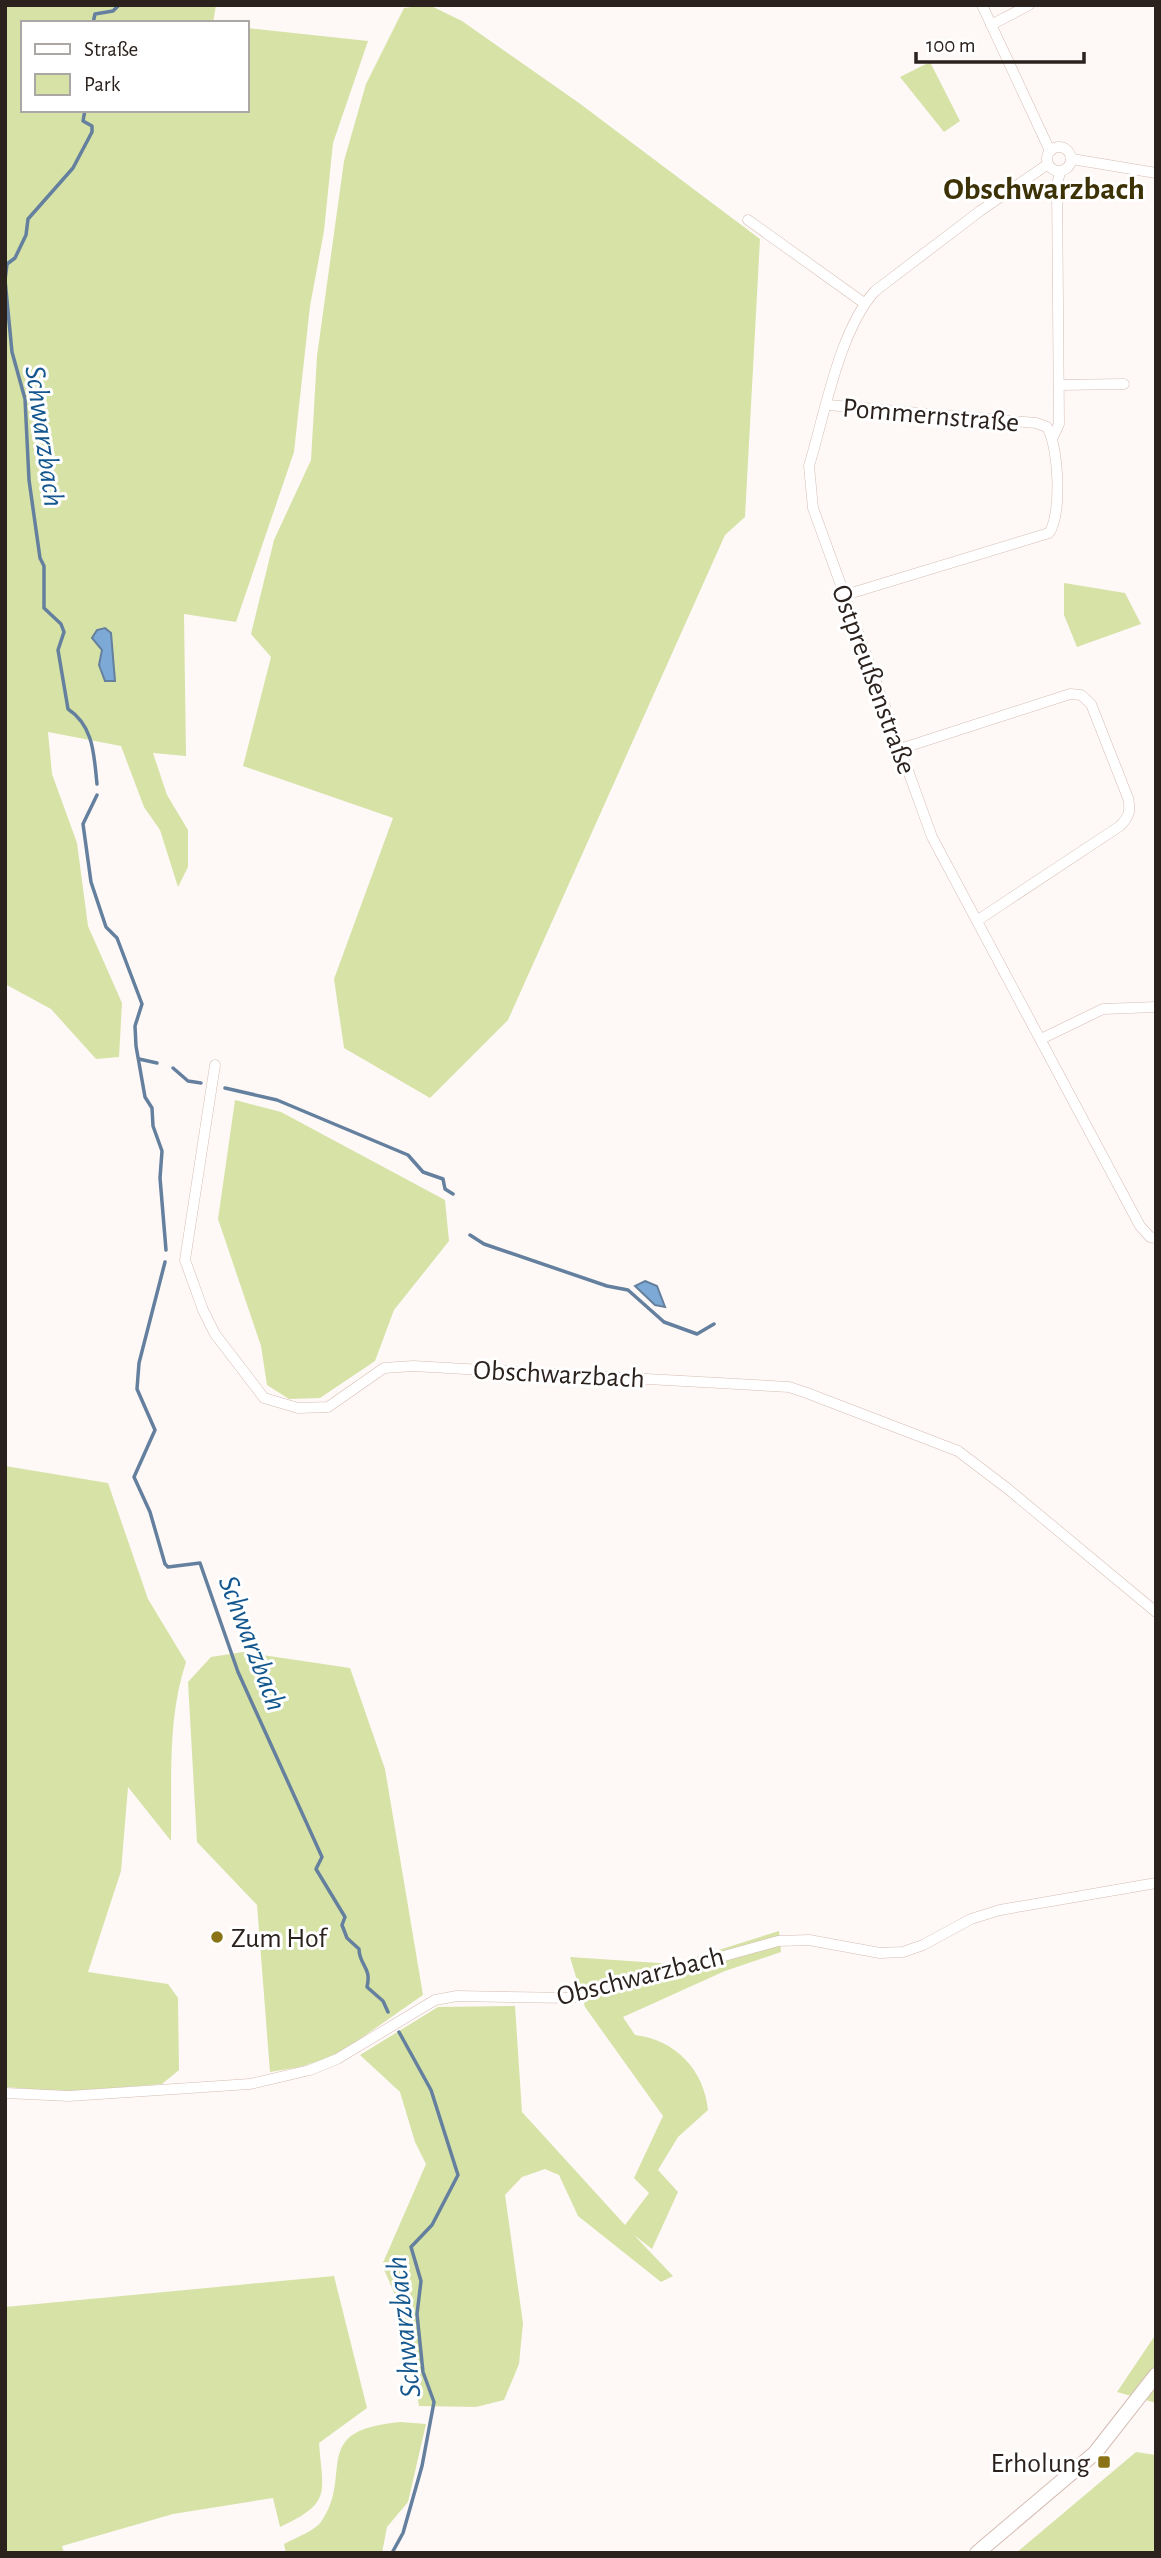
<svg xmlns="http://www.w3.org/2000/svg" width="1161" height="2558" viewBox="0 0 1161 2558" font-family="'Alegreya Sans',sans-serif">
  <rect width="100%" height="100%" fill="#fef9f7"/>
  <g fill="#d7e2a7">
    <polygon points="5,5 216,5 213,23 23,23 23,110 247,110 247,28 368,41 333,143 324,231 310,306 294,452 236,622 184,614 186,756 153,753 167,795 188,830 188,867 178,887 160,830 144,807 121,746 48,732 52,774 77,843 88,926 122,1003 119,1057 96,1059 51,1009 5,984"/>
    <polygon points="429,5 462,21 579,103 760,239 745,517 725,535 508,1020 430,1098 344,1048 334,979 393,818 243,766 271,657 251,634 274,540 311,460 317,356 344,161 366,84 404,8"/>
    <polygon points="930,62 960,121 944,132 900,77"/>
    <polygon points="1064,583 1125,593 1141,624 1077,647 1064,615"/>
    <polygon points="235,1100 281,1112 445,1200 449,1241 394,1310 375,1361 320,1398 289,1399 267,1385 261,1346 218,1219"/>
    <path d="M5 1466 108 1483 148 1599 186 1662C167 1719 172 1781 171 1841L128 1787 121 1871 88 1972 168 1984 178 1998 179 2070 162 2084 67 2092 5 2087Z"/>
    <polygon points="243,1652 350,1668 385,1769 423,1995 337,2055 300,2067 270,2072 257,1905 197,1842 188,1682 211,1657"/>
    <path d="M779 1931 781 1952 725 1971 623 2017 635 2035C676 2040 704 2070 708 2110L678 2137 658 2170 678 2192 652 2249 634 2235 673 2276 661 2282 578 2216 559 2175 545 2169 522 2177 505 2195 523 2323 519 2364 504 2400 476 2407 419 2406 404 2315 382 2265 426 2164 415 2142 400 2092 360 2055 438 2007 515 2006 522 2112 625 2225 649 2193 634 2178 663 2116 585 2007 570 1957 674 1964Z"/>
    <path d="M334 2276 367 2408 319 2443C323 2494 332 2503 280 2527L273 2498 173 2514 62 2546 64 2553H5V2307Z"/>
    <polygon points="1156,2334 1156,2403 1117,2392"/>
    <path d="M401 2422 426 2424 408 2502 387 2527 382 2553H286L284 2544C295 2538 314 2531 321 2522 355 2474 307 2430 401 2422Z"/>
    <polygon points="1136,2452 1156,2455 1156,2553 1016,2553"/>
  </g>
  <g fill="#7ca9d5" stroke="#64809e" stroke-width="2">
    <polygon points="105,628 111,633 115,681 105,681 99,665 102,650 92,638 97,630"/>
    <polygon points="645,1281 657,1286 665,1307 655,1305 635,1286"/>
  </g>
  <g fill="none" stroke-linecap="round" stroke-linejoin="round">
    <g stroke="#64809e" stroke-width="3.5">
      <polyline points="93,23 95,14 113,11 119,5"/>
      <path d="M85 110 83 121 92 126V132L73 168 28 219 26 235 15 258 7 264 5 280 12 352 25 399 29 480 40 558 44 566V608L61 624 64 632 58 650 68 709C94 726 94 756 97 784"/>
      <polyline points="97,795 83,824 91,882 106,927 117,938 142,1004 135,1026 136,1046 145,1097 152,1108 153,1126 162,1151 160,1178 166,1250"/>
      <polyline points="139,1059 157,1063"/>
      <polyline points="173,1068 188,1081 201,1083"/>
      <polyline points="225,1088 277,1100 408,1155 423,1172 443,1179 445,1189 453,1194"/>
      <polyline points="470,1235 484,1244 607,1286 628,1290 664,1322 697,1334 714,1324"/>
      <path d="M165 1262 139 1363 137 1389 155 1430 134 1477 150 1512 165 1564 168 1567 200 1563 238 1672 322 1857 316 1869 345 1917 342 1925 347 1938 359 1949C359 1965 372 1967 367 1987L383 2001 388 2012"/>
      <polyline points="392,2553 403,2533 422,2466 434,2402 423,2372 417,2314 421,2281 411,2247 432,2225 458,2175 431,2090 399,2032"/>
    </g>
    <defs>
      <g id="minor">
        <polyline points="982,5 1050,151"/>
        <polyline points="991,25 1029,5"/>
        <circle cx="1059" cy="159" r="12"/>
        <polyline points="1072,159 1156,173"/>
        <path d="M1048 164 980 211 875 291C839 331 825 413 809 466L813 508 932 837 1140 1226 1150 1237 1156 1238"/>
        <polyline points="748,220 864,303"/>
        <polyline points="1059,385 1124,384"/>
        <path d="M828 405 1036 423 1047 427C1059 447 1062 514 1049 533L845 595"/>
        <polyline points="1053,437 1059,424 1057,185 1060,172"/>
        <path d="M900 749 1070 694 1081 695 1091 704 1128 798C1131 811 1129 817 1120 826L978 920"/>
        <polyline points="1041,1039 1103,1009 1156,1007"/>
        <polyline points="215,1065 185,1260 203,1310 215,1334 264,1398 298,1408 328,1407 384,1368 413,1366 789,1387 807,1393 958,1451 1008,1489 1156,1612"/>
        <polyline points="5,2093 69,2096 250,2084 310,2070 337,2059 435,2000 457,1996 573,1998 778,1941 809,1940 880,1953 903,1952 923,1945 971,1919 1000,1910 1156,1883"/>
      </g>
      <polyline id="secondary" points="977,2553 1095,2453 1156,2375"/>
    </defs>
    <use href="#minor" stroke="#d5bcb2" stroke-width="11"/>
    <use href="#secondary" stroke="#d5bcb2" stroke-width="16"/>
    <use href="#minor" stroke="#fff" stroke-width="10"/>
    <use href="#secondary" stroke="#fff" stroke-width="14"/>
  </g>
  <g fill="#8a7316" stroke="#fff" stroke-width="2.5">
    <circle cx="217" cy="1937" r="7"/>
    <rect x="1097" y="2455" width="14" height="14" rx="3.5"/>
  </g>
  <g text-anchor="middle" stroke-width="6" stroke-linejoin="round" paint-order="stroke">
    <g font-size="28" fill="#2b221e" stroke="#fff">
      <text transform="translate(931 414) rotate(5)" y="10">Pommernstraße</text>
      <text transform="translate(875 679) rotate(70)" y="10">Ostpreußenstraße</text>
      <text transform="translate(559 1373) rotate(3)" y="10">Obschwarzbach</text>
      <text transform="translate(640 1975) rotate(-14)" y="10">Obschwarzbach</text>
    </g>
    <g font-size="28" fill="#2b221e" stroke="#fff" text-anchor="start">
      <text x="231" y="1947">Zum Hof</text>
      <text x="1090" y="2472" text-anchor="end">Erholung</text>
    </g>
    <g font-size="30" font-style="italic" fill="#14578e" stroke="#fff">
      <text transform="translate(45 436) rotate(82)" y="10">Schwarzbach</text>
      <text transform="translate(253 1643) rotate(69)" y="10">Schwarzbach</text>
      <text transform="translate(403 2327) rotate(-96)" y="10">Schwarzbach</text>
    </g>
    <g font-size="32" font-weight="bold" fill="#3c3206" stroke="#fff">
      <text x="1044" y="199">Obschwarzbach</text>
    </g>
  </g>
  <rect width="1161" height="2558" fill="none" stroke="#2b221e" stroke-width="14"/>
  <rect x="21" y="21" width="228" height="91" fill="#ffffff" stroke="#aaa7a5" stroke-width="2"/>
  <rect x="35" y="44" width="35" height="10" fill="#ffffff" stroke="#aaa7a5" stroke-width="2"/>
  <text x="84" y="56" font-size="21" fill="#2b221e">Straße</text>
  <rect x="35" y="74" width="35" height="21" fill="#d7e2a7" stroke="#aaa7a5" stroke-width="2"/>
  <text x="84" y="91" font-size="21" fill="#2b221e">Park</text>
  <path d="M916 52v10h168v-10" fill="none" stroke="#2b221e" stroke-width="3.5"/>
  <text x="926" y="52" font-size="21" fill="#2b221e" stroke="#ffffff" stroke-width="5" paint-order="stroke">100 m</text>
</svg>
